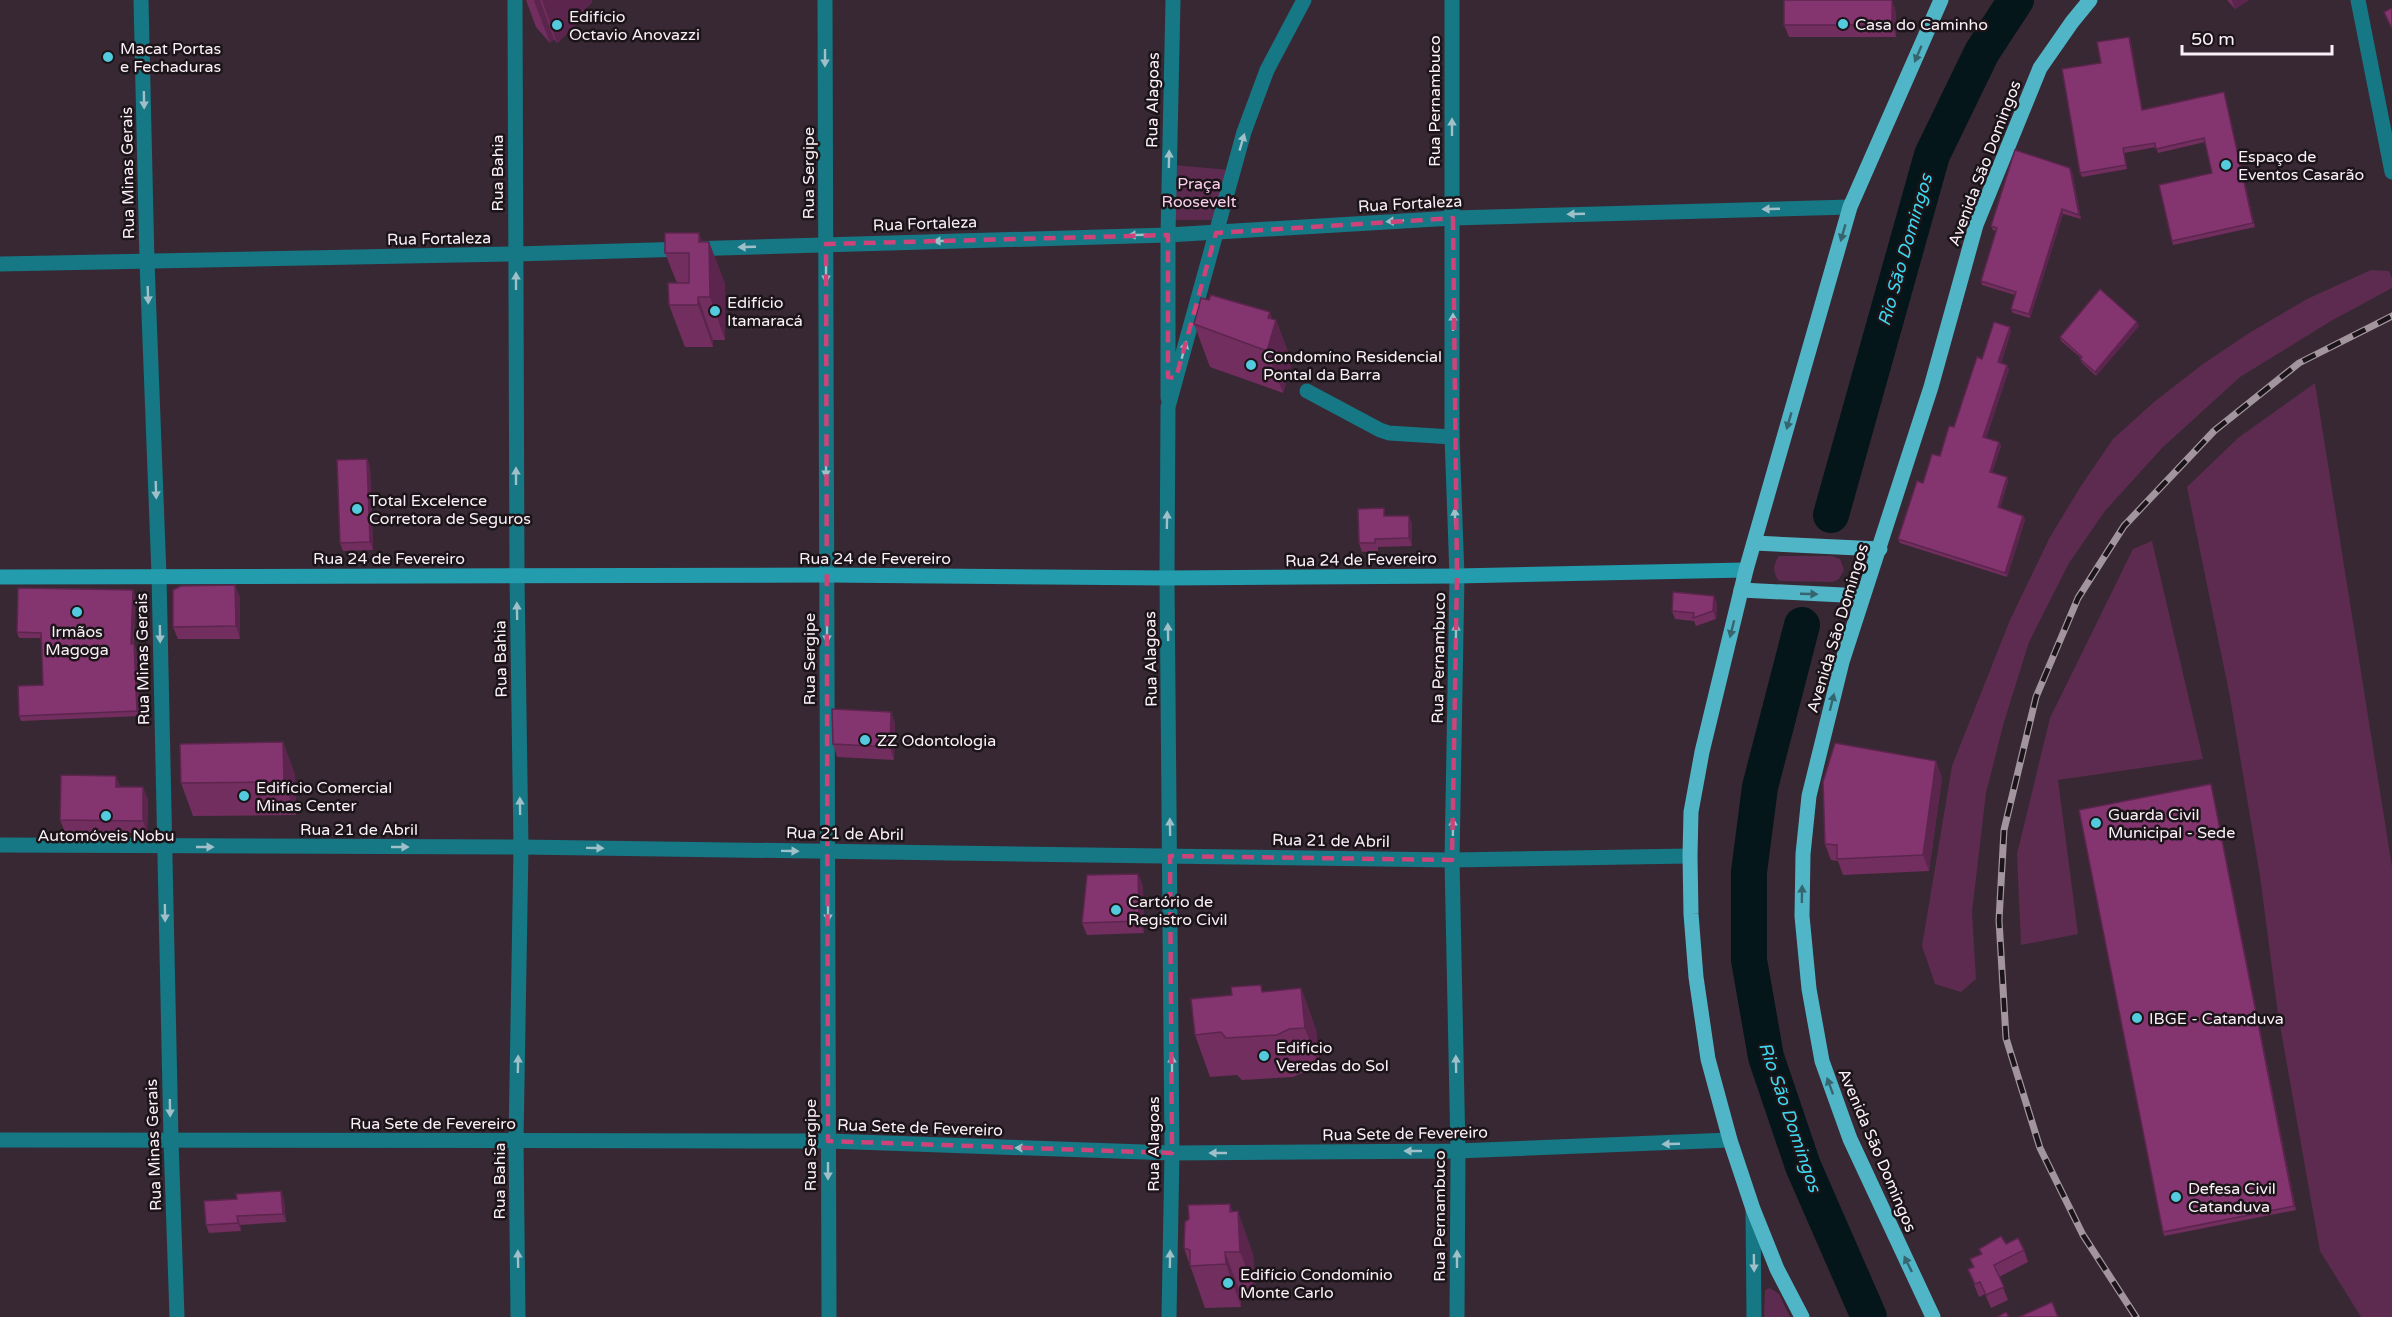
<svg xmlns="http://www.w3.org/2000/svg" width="2392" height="1317" viewBox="0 0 2392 1317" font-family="'Varela Round',sans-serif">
  <rect width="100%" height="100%" fill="#382833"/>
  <g fill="#5d2b4f">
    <polygon points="1174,165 1230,170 1217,220 1173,220"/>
    <polygon points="2371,270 2389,271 2392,278 2392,288 2331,321 2240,377 2162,448 2105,511 2069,563 2029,642 2004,722 1986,793 1972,912 1976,979 1961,992 1935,984 1922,946 1952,766 2010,620 2050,537 2081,486 2113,439 2154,402 2203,364 2249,333 2307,299"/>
    <polygon points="2315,383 2392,867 2392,1317 2361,1317 2320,1251 2278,1014 2260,876 2230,697 2187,487 2238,438"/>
    <polygon points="2152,541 2203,759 2058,780 2078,934 2021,945 2017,854 2050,718 2133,549"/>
    <path d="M1779 556H1832L1840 559 1844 570 1839 579 1833 582 1779 581C1772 572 1773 564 1779 556Z"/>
    <polygon points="1770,1288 1779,1294 1790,1317 1764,1317 1765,1290"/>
  </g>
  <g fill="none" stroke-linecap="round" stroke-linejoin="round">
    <g stroke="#041619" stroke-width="36">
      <polyline points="1831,515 1932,155 1982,52 2016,0"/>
      <polyline points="1802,625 1760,787 1749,872 1749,960 1766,1057 1803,1166 1869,1317"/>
    </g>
    <g stroke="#167785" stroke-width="15">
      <polyline points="515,0 517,577 521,847 516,1141 518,1317"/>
      <polyline points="1452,0 1452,437 1457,576 1452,860 1458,1151 1457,1317"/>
      <polyline points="0,264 516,254 1168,235 1453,218 1850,207"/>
      <polyline points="1307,391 1380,430 1389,433 1452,437"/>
      <polyline points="1168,398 1168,235 1173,0"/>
      <polyline points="0,845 521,847 1452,860 1690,856"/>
      <polyline points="0,1140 828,1141 1172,1153 1458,1151 1730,1140"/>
      <polyline points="1753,1209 1754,1317"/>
    </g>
    <g stroke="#167785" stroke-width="15">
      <polyline points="141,0 147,262 159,575 171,1140 177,1317"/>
      <polyline points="825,0 829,1317"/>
      <polyline points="2358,0 2392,172"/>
      <polyline points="1169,1317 1172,1153 1167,578 1168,407 1244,132 1267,70 1304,0"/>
    </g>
    <polyline stroke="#239cae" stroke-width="15" points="0,577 826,575 1167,578 1457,576 1746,570"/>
    <g stroke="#50b6c7" stroke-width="15">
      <polyline points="1754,543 1880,549"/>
      <polyline points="1741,590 1863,596"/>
      <polyline points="1802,1317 1777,1269 1753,1209 1730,1140 1708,1059 1696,977 1691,914 1690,856 1691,812 1702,752 1746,570 1850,207 1941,0"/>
      <polyline points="1933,1317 1850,1139 1822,1061 1809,989 1802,916 1803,854 1809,796 1842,662 1931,387 1976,225 2040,68 2072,22 2090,0"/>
    </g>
    <defs>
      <polyline id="rail" points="2136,1317 2083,1235 2040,1148 2006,1038 1999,920 2004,830 2036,697 2078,598 2124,526 2214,431 2299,363 2392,316"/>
    </defs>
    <use href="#rail" stroke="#a2959e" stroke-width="7"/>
    <use href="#rail" stroke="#1b1418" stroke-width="4.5" stroke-dasharray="14" stroke-linecap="butt"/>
  </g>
  <g fill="#722e5f">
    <polygon points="526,0 592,0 592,2 586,8 588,13 557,43 554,39 550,43 536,27"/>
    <polygon points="2227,0 2249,0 2235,9"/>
    <polygon points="1896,12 1896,37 1789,37 1784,25"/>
    <polygon points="2129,37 2142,110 2224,92 2255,227 2173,245 2172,241 2212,173 2205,142 2158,153 2156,147 2124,153 2127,169 2082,177 2080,173 2101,63"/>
    <polygon points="2072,172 2081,219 2063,214 2030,318 2013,313 2011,309 2015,295 1982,285 1981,281 1996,231 1993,230 1991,226"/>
    <polygon points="702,242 709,242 725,284 725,340 713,340 713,347 685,347 669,305 677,283 665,253"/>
    <polygon points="1209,300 1276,320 1292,363 1283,393 1210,367 1194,324"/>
    <polygon points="2139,326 2096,376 2082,363 2080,359 2081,358 2061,341 2060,337"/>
    <polygon points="2011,331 2001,363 2009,369 1986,438 1999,442 2001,446 1992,472 2007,477 2008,481 2000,508 2023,516 2025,520 2007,577 1900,543 1898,539 1923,483 1940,456 1954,427 1982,359"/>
    <polygon points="367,459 370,467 373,550 343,551 340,543"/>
    <polygon points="1387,516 1412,524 1412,546 1378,547 1378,551 1362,552 1359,543"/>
    <polygon points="235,585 240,598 240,639 178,639 173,627"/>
    <polygon points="133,590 135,596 134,643 136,649 140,716 21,721 19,716 43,685 41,638 19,638 17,632"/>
    <polygon points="1717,604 1716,619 1696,626 1694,621 1675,619 1672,611"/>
    <polygon points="891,712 895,724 894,760 837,757 833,744"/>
    <polygon points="283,742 295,775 296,815 193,816 181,783"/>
    <polygon points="1942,777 1929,871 1843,875 1838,861 1831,860 1825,844"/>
    <polygon points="120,787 148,799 147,833 65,832 60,820"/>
    <polygon points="2212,788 2296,1210 2164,1236 2163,1232"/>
    <polygon points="1138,874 1143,887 1144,933 1087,935 1082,923"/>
    <polygon points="1301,988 1316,1030 1320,1070 1304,1072 1293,1077 1242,1080 1237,1075 1210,1077 1195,1035 1232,995"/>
    <polygon points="281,1191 284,1200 286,1222 240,1225 241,1231 209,1233 206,1225 237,1199"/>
    <polygon points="1233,1212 1253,1254 1256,1294 1241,1295 1241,1307 1205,1308 1184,1248"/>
    <polygon points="2006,1244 2024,1250 2028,1262 1999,1277 2008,1300 1991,1308 1985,1294 1979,1297 1973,1282 1968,1269 1973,1267 1970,1259 1981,1255 1979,1249"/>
  </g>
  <g fill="#5c254e">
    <polygon points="535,0 540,0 554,39 550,43 534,1"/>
    <polygon points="542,0 592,0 592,2 586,8 588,13 557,43"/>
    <polygon points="1892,0 1896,12 1896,37 1892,25"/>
    <polygon points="2232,0 2249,0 2235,9 2232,1"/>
    <polygon points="2129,37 2131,41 2143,114 2142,110"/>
    <polygon points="2224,92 2225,96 2255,227 2253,223"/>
    <polygon points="2070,168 2072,172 2081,219 2079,215"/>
    <polygon points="2062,209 2063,214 2030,318 2029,314"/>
    <polygon points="699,233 710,262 709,242 725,284 725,340 710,297 699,242"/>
    <polygon points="698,297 713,340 713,347 698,305"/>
    <polygon points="1270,312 1275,325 1276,320 1292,363 1283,393 1267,351 1268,318"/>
    <polygon points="2137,322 2139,326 2096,376 2095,372"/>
    <polygon points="2010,327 2011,331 2000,366 1998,362"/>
    <polygon points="2007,365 2009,369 1985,441 1983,437"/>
    <polygon points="1999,442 2001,446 1991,476 1990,472"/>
    <polygon points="367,459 370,467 373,550 370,542"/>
    <polygon points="2007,477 2008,481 1999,511 1998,507"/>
    <polygon points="1409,516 1412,524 1412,546 1409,538"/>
    <polygon points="2023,516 2025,520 2007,577 2005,573"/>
    <polygon points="235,585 240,598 240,639 236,626"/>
    <polygon points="133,590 135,596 133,649 131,644"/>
    <polygon points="1714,596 1717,604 1716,619 1713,611"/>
    <polygon points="134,643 136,649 140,716 137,711"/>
    <polygon points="891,712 895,724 894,760 890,747"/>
    <polygon points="283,742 295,775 296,815 284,782"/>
    <polygon points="1936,761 1942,777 1929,871 1923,855"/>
    <polygon points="116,776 121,788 116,787"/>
    <polygon points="2211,784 2212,788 2296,1210 2294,1206"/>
    <polygon points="143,787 148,799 147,833 143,821"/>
    <polygon points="1138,874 1143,887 1144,933 1139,921"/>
    <polygon points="1301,988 1316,1030 1320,1070 1305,1028"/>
    <polygon points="281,1191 284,1200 286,1222 283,1214"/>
    <polygon points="1230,1204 1239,1228 1238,1211 1253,1254 1256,1294 1240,1252 1230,1212"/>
    <polygon points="237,1216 240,1225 241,1231 238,1223"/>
    <polygon points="1225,1252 1241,1295 1241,1307 1226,1264"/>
  </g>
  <g fill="#84356f" stroke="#5c254e" stroke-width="1.5">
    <rect x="1784" y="0" width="108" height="25"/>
    <polygon points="2392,8 2392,29 2384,12"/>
    <polygon points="2129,37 2142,110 2224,92 2253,223 2172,241 2159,185 2212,173 2204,138 2156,149 2155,143 2123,148 2126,165 2080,173 2062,69 2101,63 2097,42"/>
    <polygon points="2015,150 2070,168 2079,215 2062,209 2029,314 2011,309 2016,292 1981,281 1997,228 1991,226"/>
    <polygon points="665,233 699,233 699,242 709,242 710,297 698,297 698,305 669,305 668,283 689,283 689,253 665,253"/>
    <polygon points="2100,289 2137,322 2095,372 2080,359 2082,357 2060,337"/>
    <polygon points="1211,295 1270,312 1268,318 1276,320 1267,351 1194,324 1201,298 1209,300"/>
    <polygon points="1994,322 2010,327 1998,362 2007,365 1983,437 1999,442 1990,472 2007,477 1998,507 2023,516 2005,573 1898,539 1917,481 1923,483 1932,454 1940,456 1949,426 1954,427 1977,357 1982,359"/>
    <polygon points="367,459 370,542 340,543 337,460"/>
    <polygon points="1384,508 1384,516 1409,516 1409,538 1375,539 1375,543 1359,543 1358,509"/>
    <polygon points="235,585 236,626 173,627 173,590 181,586"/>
    <polygon points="18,588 133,590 131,644 134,643 137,711 19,716 18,686 43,685 41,633 17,632"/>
    <polygon points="1673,592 1714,596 1713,611 1693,618 1694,613 1672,611"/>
    <polygon points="832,709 891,712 890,747 833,744"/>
    <polygon points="283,742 284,782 181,783 180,744"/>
    <polygon points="1835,743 1936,761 1923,855 1837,859 1837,845 1825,844 1823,782"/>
    <polygon points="61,775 116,776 116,787 143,787 143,821 60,820"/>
    <polygon points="2211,784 2294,1206 2163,1232 2079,810"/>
    <polygon points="1138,874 1139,921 1082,923 1087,875"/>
    <polygon points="1261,985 1262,992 1301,988 1305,1028 1289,1029 1277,1035 1226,1038 1221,1032 1195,1035 1191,999 1232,995 1231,987"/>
    <polygon points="281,1191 283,1214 237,1216 238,1223 206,1225 204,1201 237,1199 236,1194"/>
    <polygon points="1230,1204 1230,1212 1238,1211 1240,1252 1225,1252 1226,1264 1190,1266 1190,1250 1184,1248 1185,1222 1189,1219 1188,1205"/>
    <polygon points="2001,1236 2006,1244 2018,1238 2024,1250 1994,1265 2004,1287 1986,1295 1980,1282 1975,1284 1968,1269 1974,1267 1970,1259 1982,1254 1979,1249"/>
    <polygon points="2052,1302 2058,1317 2019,1317"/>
    <polygon points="2006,1312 2009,1317 1997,1317"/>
  </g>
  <defs><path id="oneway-solid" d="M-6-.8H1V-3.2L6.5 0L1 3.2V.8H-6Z" transform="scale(1.5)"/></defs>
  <g fill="#366570">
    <use href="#oneway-solid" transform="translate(1918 54) rotate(113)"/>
    <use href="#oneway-solid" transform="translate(1843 233) rotate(106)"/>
    <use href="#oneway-solid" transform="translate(1789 421) rotate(106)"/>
    <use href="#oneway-solid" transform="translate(1809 594) rotate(2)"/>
    <use href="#oneway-solid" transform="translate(1732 629) rotate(104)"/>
    <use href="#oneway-solid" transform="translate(1832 702) rotate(-76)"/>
    <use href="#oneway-solid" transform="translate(1802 894) rotate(-89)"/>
    <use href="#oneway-solid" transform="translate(1830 1086) rotate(-110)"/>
    <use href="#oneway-solid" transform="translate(1908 1264) rotate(-116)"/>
  </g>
  <g fill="#9fc0c9">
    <use href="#oneway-solid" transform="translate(825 58) rotate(90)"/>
    <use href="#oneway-solid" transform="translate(144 100) rotate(89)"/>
    <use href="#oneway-solid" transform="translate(1452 127) rotate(-90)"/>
    <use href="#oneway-solid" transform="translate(1242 142) rotate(-74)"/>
    <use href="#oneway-solid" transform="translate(1169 159) rotate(-89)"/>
    <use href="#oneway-solid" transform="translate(1771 209) rotate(178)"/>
    <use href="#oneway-solid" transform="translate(1576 214) rotate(178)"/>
    <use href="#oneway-solid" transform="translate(1395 221) rotate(176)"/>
    <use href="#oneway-solid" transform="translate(1137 235) rotate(178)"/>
    <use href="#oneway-solid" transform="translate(942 241) rotate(178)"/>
    <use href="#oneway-solid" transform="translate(747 247) rotate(178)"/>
    <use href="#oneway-solid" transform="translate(826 274) rotate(90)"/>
    <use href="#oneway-solid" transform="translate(516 281) rotate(-90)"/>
    <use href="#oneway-solid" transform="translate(148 295) rotate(88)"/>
    <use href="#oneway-solid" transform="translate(1453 322) rotate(-90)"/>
    <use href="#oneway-solid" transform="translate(1184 350) rotate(-75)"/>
    <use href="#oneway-solid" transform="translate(826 469) rotate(90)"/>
    <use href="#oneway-solid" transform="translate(516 476) rotate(-90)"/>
    <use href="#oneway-solid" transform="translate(156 490) rotate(88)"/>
    <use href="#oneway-solid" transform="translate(1455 517) rotate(-92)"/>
    <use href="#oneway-solid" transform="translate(1167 520) rotate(-89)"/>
    <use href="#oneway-solid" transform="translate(517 611) rotate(-91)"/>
    <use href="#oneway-solid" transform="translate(1168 632) rotate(-91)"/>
    <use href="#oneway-solid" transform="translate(1456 632) rotate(-89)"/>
    <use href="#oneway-solid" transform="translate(160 634) rotate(89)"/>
    <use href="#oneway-solid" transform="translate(827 634) rotate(90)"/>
    <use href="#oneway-solid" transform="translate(520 806) rotate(-91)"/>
    <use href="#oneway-solid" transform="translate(1170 827) rotate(-91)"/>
    <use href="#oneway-solid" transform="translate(1453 827) rotate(-89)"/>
    <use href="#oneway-solid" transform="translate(205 847)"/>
    <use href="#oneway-solid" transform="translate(400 847)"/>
    <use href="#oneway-solid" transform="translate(595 848) rotate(1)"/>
    <use href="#oneway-solid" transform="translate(790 851) rotate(1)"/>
    <use href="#oneway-solid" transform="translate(165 913) rotate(89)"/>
    <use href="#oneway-solid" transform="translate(828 913) rotate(90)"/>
    <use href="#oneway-solid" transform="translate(518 1064) rotate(-89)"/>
    <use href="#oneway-solid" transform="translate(1172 1064) rotate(-90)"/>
    <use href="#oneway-solid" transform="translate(1456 1064) rotate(-91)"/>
    <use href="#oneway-solid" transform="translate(170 1108) rotate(89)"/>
    <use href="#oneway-solid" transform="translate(1671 1144) rotate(178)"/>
    <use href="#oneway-solid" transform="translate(1024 1148) rotate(-178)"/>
    <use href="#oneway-solid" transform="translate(1413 1151) rotate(180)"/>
    <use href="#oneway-solid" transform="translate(1218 1153) rotate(180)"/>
    <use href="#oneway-solid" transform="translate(828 1171) rotate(90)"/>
    <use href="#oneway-solid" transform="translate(518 1259) rotate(-91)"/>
    <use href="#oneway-solid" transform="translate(1170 1259) rotate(-89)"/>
    <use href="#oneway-solid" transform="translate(1457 1259) rotate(-90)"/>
    <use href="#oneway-solid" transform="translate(1754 1263) rotate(89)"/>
  </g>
  <path fill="none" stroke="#cd437a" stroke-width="4.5" stroke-dasharray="12 8" stroke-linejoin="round" d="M1453 218 1457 576 1452 860 1170 856 1172 1153 828 1141 826 244 1168 235V377L1176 378 1216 233Z"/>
  <g fill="#54cade" stroke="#1b1418" stroke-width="2">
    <circle cx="1843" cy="24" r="6"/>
    <circle cx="557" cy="25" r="6"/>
    <circle cx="108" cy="57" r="6"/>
    <circle cx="2226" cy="165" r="6"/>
    <circle cx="715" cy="311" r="6"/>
    <circle cx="1251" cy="365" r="6"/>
    <circle cx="357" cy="509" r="6"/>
    <circle cx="77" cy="612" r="6"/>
    <circle cx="865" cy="740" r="6"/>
    <circle cx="244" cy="796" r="6"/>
    <circle cx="106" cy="816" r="6"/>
    <circle cx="2096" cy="823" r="6"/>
    <circle cx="1116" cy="910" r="6"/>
    <circle cx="2137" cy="1018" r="6"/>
    <circle cx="1264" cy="1056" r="6"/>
    <circle cx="2176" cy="1197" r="6"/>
    <circle cx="1228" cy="1283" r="6"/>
  </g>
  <g text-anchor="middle" stroke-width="5" stroke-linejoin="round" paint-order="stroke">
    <g font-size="16" fill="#fbf0f7" stroke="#1b1418" text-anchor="start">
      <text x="569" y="22">Edifício<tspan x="569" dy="18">Octavio Anovazzi</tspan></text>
      <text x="1855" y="30">Casa do Caminho</text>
      <text x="120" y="54">Macat Portas<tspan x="120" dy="18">e Fechaduras</tspan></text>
      <text x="2238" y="162">Espaço de<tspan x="2238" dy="18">Eventos Casarão</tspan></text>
      <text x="727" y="308">Edifício<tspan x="727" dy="18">Itamaracá</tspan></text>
      <text x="1263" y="362">Condomíno Residencial<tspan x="1263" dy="18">Pontal da Barra</tspan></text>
      <text x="369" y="506">Total Excelence<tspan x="369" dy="18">Corretora de Seguros</tspan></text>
      <text x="77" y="637" text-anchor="middle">Irmãos<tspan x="77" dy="18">Magoga</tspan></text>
      <text x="877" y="746">ZZ Odontologia</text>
      <text x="256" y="793">Edifício Comercial<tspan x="256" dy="18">Minas Center</tspan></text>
      <text x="2108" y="820">Guarda Civil<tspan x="2108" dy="18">Municipal - Sede</tspan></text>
      <text x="106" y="841" text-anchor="middle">Automóveis Nobu</text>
      <text x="1128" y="907">Cartório de<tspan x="1128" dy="18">Registro Civil</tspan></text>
      <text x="2149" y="1024">IBGE - Catanduva</text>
      <text x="1276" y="1053">Edifício<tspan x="1276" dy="18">Veredas do Sol</tspan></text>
      <text x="2188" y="1194">Defesa Civil<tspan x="2188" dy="18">Catanduva</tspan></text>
      <text x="1240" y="1280">Edifício Condomínio<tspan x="1240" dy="18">Monte Carlo</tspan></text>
    </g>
    <g font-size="16" fill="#fbf0f7" stroke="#1b1418">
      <text transform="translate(1152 100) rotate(-89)" y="6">Rua Alagoas</text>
      <text transform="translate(1434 101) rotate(-90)" y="6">Rua Pernambuco</text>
      <text transform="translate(1984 163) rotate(-69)" y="6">Avenida São Domingos</text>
      <text transform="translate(127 173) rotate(-91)" y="6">Rua Minas Gerais</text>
      <text transform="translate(497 173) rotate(-90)" y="6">Rua Bahia</text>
      <text transform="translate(808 173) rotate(-90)" y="6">Rua Sergipe</text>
      <text transform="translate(1410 203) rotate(-3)" y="6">Rua Fortaleza</text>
      <text transform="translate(925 223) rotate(-2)" y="6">Rua Fortaleza</text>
      <text transform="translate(439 238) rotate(-1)" y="6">Rua Fortaleza</text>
      <text x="389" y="564">Rua 24 de Fevereiro</text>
      <text x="875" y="564">Rua 24 de Fevereiro</text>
      <text transform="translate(1361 559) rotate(-1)" y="6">Rua 24 de Fevereiro</text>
      <text transform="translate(1837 628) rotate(-73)" y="6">Avenida São Domingos</text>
      <text transform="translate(1438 658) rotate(-89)" y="6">Rua Pernambuco</text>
      <text transform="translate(142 659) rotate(-91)" y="6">Rua Minas Gerais</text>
      <text transform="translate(500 659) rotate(-91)" y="6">Rua Bahia</text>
      <text transform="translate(809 659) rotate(-90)" y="6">Rua Sergipe</text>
      <text transform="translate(1150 659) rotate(-91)" y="6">Rua Alagoas</text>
      <text x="359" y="835">Rua 21 de Abril</text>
      <text transform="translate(845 833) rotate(1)" y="6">Rua 21 de Abril</text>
      <text transform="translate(1331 840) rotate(1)" y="6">Rua 21 de Abril</text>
      <text x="433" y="1129">Rua Sete de Fevereiro</text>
      <text transform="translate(920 1127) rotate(2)" y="6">Rua Sete de Fevereiro</text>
      <text transform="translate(1405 1133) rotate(-1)" y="6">Rua Sete de Fevereiro</text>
      <text transform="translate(1153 1144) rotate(-90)" y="6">Rua Alagoas</text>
      <text transform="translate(153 1145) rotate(-92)" y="6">Rua Minas Gerais</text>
      <text transform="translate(810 1145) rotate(-90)" y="6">Rua Sergipe</text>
      <text transform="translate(1878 1150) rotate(67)" y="6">Avenida São Domingos</text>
      <text transform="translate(499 1181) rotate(-90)" y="6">Rua Bahia</text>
      <text transform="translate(1439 1216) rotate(-90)" y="6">Rua Pernambuco</text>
    </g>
    <g font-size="16" fill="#fccfed" stroke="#1b1418">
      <text x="1199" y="189">Praça<tspan x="1199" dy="18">Roosevelt</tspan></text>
    </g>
    <g font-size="18" font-style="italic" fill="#3dd7ef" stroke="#1b1418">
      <text transform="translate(1905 250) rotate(-74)" y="6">Rio São Domingos</text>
      <text transform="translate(1790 1117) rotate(71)" y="6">Rio São Domingos</text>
    </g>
  </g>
  <path d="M2182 45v9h150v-9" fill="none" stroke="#fbf0f7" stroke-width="3"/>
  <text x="2191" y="45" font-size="18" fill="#fbf0f7" stroke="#1b1418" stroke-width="4.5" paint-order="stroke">50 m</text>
</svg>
